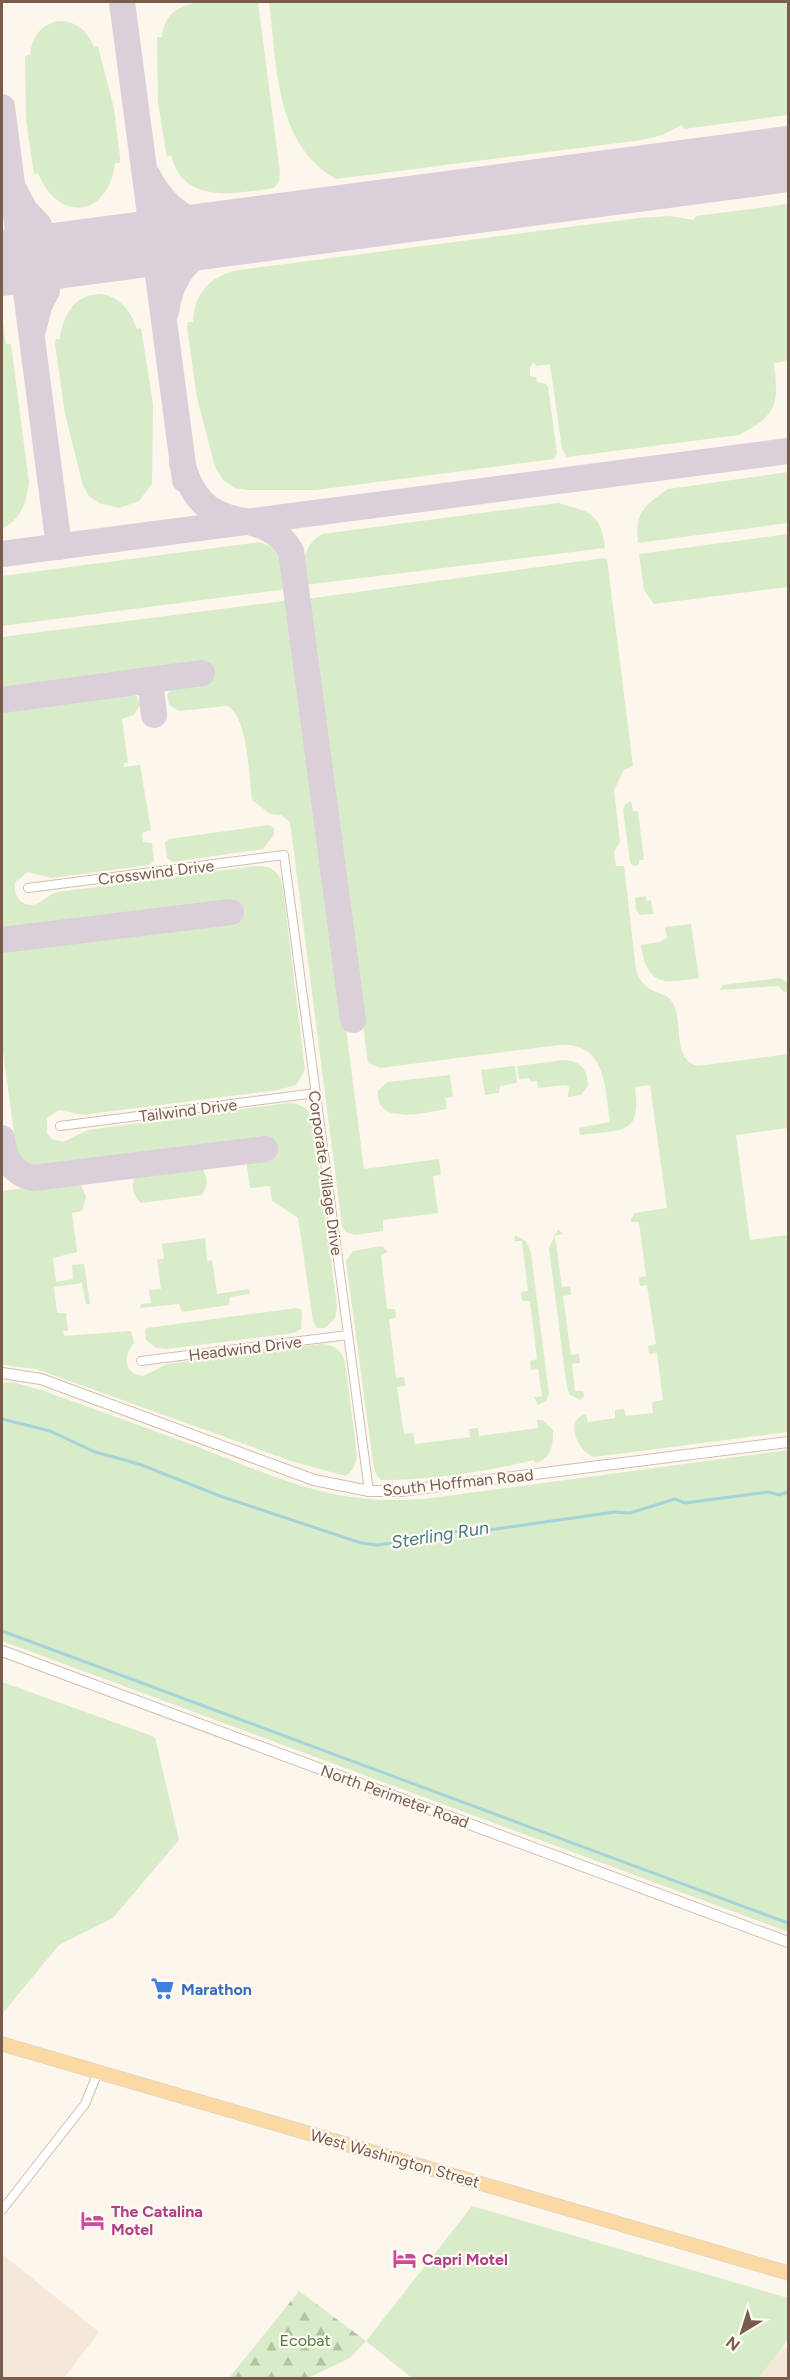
<svg xmlns="http://www.w3.org/2000/svg" width="790" height="2380" viewBox="0 0 790 2380" font-family="Figtree,sans-serif">
  <defs>
    <pattern id="forest-firs" width="22" height="20" patternUnits="userSpaceOnUse" patternTransform="scale(1.5)"><rect width="22" height="20" fill="#d8ecc9"/><path d="M5 1l3.5 6h-7zM16 11l3.5 6h-7z" fill="#b4c2a5"/></pattern>
  </defs>
  <rect width="100%" height="100%" fill="#fdf6ec"/>
  <g fill="#f5e8da">
    <polygon points="2,2254 99,2332 64,2378 2,2378"/>
    <polygon points="784,2346 788,2349 788,2378 759,2378"/>
  </g>
  <g fill="#d8ecc9">
    <path d="M199 2H258L280 173 279 181 274 188C237 193 183 206 171 155L167 157 158 103 157 37H162C164 14 178 6 199 2Z"/>
    <path d="M269 2H788V115L684 129 682 125 662 135 642 140 336 179C274 144 277 63 269 2Z"/>
    <path d="M58 21C76 21 87 30 94 47L98 46 114 109 120 157V163H115C109 217 58 224 38 173L34 174 26 120 25 56 30 55C32 38 40 25 58 21Z"/>
    <path d="M788 204V361L774 363C779 406 777 415 739 435L567 457 562 449 550 364 537 366 533 362 530 368V376L536 377 537 382 546 384 548 387 557 453 554 459 316 490H246L235 488 224 481 215 467 197 398 187 327 188 322H193C194 293 211 275 239 270L639 218 670 216 694 220 696 216Z"/>
    <path d="M101 294C120 297 131 311 137 329L141 328 153 404 152 484 139 501 119 508 99 503 89 496 83 486 65 414 55 344 56 339H60C63 315 74 294 101 294Z"/>
    <path d="M2 315 6 344H11L29 483C26 503 22 518 2 529Z"/>
    <path d="M788 472V523L638 543C634 512 645 505 668 489Z"/>
    <path d="M558 503C587 512 601 510 605 548L305 585C302 563 302 547 322 534Z"/>
    <polygon points="788,534 788,587 654,604 644,590 639,554"/>
    <path d="M259 542C282 549 286 564 289 587L287 589 2 626V576Z"/>
    <path d="M604 558 607 559 633 766 624 770 614 790 620 842 614 852 616 866H624L636 970C646 999 666 987 674 1005 683 1024 672 1060 698 1066L788 1054V1128L736 1135 750 1240 788 1235V1432L594 1457C577 1452 564 1419 586 1414L588 1422 615 1418V1410L624 1409 626 1416 653 1413 652 1402 663 1400 657 1353 649 1354 648 1346 656 1344 647 1285 640 1286 639 1277 646 1276 639 1222H631V1219L635 1213 667 1208 650 1085 635 1087C642 1137 621 1129 580 1135L579 1128 610 1122C605 1087 606 1041 558 1045L380 1068 368 1063 306 599Z"/>
    <path d="M291 600 364 1169 439 1159 441 1175 433 1176 438 1213 383 1220V1231L355 1235 346 1232 342 1226 290 822 281 815 270 814 252 800C249 778 248 715 227 706L179 711 169 705 167 694 175 684 207 680 204 664 2 691V637Z"/>
    <path d="M125 690 137 696 140 705 134 715 122 719 128 763H124V767L140 765 151 830 142 833 143 842 152 843 154 861 149 865 52 878 27 872 15 883C13 895 21 908 36 904 44 901 49 894 58 892L255 866C272 865 280 872 283 888L305 1070 296 1085 278 1090 82 1115 59 1110 47 1118V1133L52 1139 63 1142 88 1130 288 1103C300 1103 310 1108 313 1121L337 1307 335 1318 325 1328H317L313 1321 298 1218 272 1201 270 1186 250 1188 246 1158 268 1156 266 1140 62 1167C40 1164 27 1176 16 1149L2 1043V954L34 945 238 917 236 902 31 929 2 930V708Z"/>
    <polygon points="631,801 633,811 638,811 644,860 639,860 639,865 633,866 630,862 623,810 625,804"/>
    <polygon points="269,825 274,828 274,835 263,849 173,862 167,858 165,843 169,839"/>
    <polygon points="646,896 646,901 651,900 653,914 640,915 636,910 635,898"/>
    <path d="M691 924 699 978C663 984 647 986 641 945L659 942 667 938 665 927Z"/>
    <polygon points="779,978 787,982 788,991 784,992 778,986 720,990 722,985"/>
    <path d="M565 1060C581 1061 588 1071 588 1086L581 1095 568 1097 569 1087 566 1085 538 1088 537 1081 531 1082 529 1078 519 1079 517 1066Z"/>
    <polygon points="515,1066 517,1083 500,1086 499,1093 485,1095 481,1070"/>
    <path d="M450 1075 453 1097 445 1098 447 1109C427 1112 375 1127 378 1091L387 1082Z"/>
    <path d="M198 1164C207 1175 210 1181 202 1195L141 1203C131 1193 131 1184 137 1171Z"/>
    <path d="M79 1180 86 1197 82 1211 72 1213 77 1252 53 1258 56 1282 73 1279 72 1265 84 1264 90 1304H86L82 1283 54 1287 57 1313H66L68 1331H63L64 1336 131 1331 134 1343C123 1356 123 1373 143 1376L167 1364 321 1344C333 1344 342 1350 345 1362L357 1455C356 1464 353 1471 345 1476L291 1461 36 1369 2 1365V1191Z"/>
    <polygon points="558,1229 563,1234 555,1236 562,1287 570,1286 571,1295 563,1296 571,1355 579,1354 580,1363 572,1364 575,1391 583,1391 584,1396 580,1400 569,1394 566,1381 549,1248"/>
    <polygon points="515,1235 526,1241 531,1253 549,1394 546,1401 538,1405 534,1397 542,1396 538,1369 531,1370 530,1361 537,1359 530,1301 522,1301 521,1292 528,1291 522,1241 514,1241"/>
    <polygon points="205,1238 207,1261 212,1260 217,1294 249,1289 250,1294 230,1297 229,1305 182,1312 179,1304 140,1308 141,1304 151,1303 149,1290 161,1289 157,1260 164,1258 162,1244"/>
    <path d="M382 1246 388 1252 381 1255 387 1309H395L396 1318 389 1319 396 1378 404 1377 405 1386 397 1387 404 1434 413 1433 415 1444 470 1437 469 1429 478 1428 479 1436 538 1428 537 1420H543L553 1430C553 1445 552 1459 535 1463L534 1460C485 1472 432 1480 381 1480L376 1474 373 1462 346 1261 353 1251Z"/>
    <polygon points="296,1308 302,1310 301,1329 294,1333 167,1349 156,1348 146,1340 145,1330 147,1328"/>
    <path d="M13 1382 44 1391C96 1410 148 1428 198 1447 283 1480 338 1508 431 1498L788 1450V1932L2 1641V1383Z"/>
    <polygon points="2,1682 155,1737 179,1840 113,1918 59,1945 2,2014"/>
    <polygon points="472,2206 788,2298 788,2340 759,2378 412,2378 366,2341"/>
  </g>
  <polygon fill="url(#forest-firs)" points="299,2291 366,2341 350,2358 308,2378 229,2378"/>
  <g fill="none" stroke-linecap="round" stroke-linejoin="round">
    <g stroke="#a5d3da" stroke-width="3">
      <polyline points="2,1419 50,1431 95,1452 139,1464 220,1496 361,1543 377,1545 409,1541 421,1534 496,1529 615,1512 630,1513 675,1499 685,1503 768,1492 779,1495 788,1492"/>
      <polyline points="2,1631 788,1923"/>
    </g>
    <g stroke="#dbcfda" stroke-width="26">
      <polyline points="122,2 185,480"/>
      <polyline points="2,107 59,547"/>
      <path d="M148 176C166 212 198 231 239 230"/>
      <polyline points="15,191 25,210 39,225"/>
      <path d="M166 312C177 228 264 231 330 222"/>
      <polyline points="33,330 39,306 47,291"/>
      <path d="M182 463C205 545 261 500 291 551L353 1020"/>
      <polyline points="2,554 788,451"/>
      <polyline points="150,680 154,715"/>
      <polyline points="2,700 202,673"/>
      <polyline points="2,940 231,912"/>
      <path d="M2 1138C4 1158 11 1173 33 1178L265 1149"/>
    </g>
    <polyline stroke="#dbcfda" stroke-width="66" points="2,263 788,159"/>
    <defs>
      <g id="minor">
        <polyline points="28,888 284,855 369,1491"/>
        <polyline points="60,1126 316,1093"/>
        <polyline points="141,1361 348,1335"/>
        <polyline points="2,2210 85,2104 98,2072"/>
      </g>
      <g id="tertiary">
        <polyline points="2,1373 41,1379 314,1480 369,1491 401,1491 788,1442"/>
        <polyline points="2,1651 788,1942"/>
      </g>
      <polyline id="primary" points="2,2044 788,2273"/>
    </defs>
    <use href="#minor" stroke="#d1beb0" stroke-width="10"/>
    <use href="#tertiary" stroke="#d1beb0" stroke-width="12"/>
    <use href="#primary" stroke="#dad1cd" stroke-width="15"/>
    <use href="#minor" stroke="#fff" stroke-width="8"/>
    <use href="#tertiary" stroke="#fff" stroke-width="10"/>
    <use href="#primary" stroke="#fbd9a5" stroke-width="14"/>
  </g>
  <defs>
    <symbol id="supermarket-bare" viewBox="-9 -9 18 18"><path d="M-6-5.5h2.5l.6 2H6L4.5 2H-2.5L-4.4-4H-6ZM-1.5 3.2a1.3 1.3 0 1 0 .1 0ZM3 3.2a1.3 1.3 0 1 0 .1 0Z" fill="#3f7fe0" stroke="#fffaf3" stroke-width="2.5" paint-order="stroke"/></symbol>
    <symbol id="hotel-bare" viewBox="-9 -9 18 18"><path d="M-6-4.5h1.5V1H6V5H4.5V3h-9V5H-6ZM-4 0a1.8 1.8 0 1 1 3.6 0ZM.5 0V-2.5h3Q6-2.5 6 0Z" fill="#d1479c" stroke="#fffaf3" stroke-width="2.5" paint-order="stroke"/></symbol>
  </defs>
  <g fill-rule="evenodd">
    <use href="#supermarket-bare" x="146" y="1972" width="33" height="33"/>
    <use href="#hotel-bare" x="76" y="2204" width="33" height="33"/>
    <use href="#hotel-bare" x="388" y="2242" width="33" height="33"/>
  </g>
  <g text-anchor="middle" stroke-width="4.5" stroke-linejoin="round" paint-order="stroke">
    <g font-size="16" fill="#7a5c4d" stroke="#fffaf3">
      <text transform="translate(156 872) rotate(-7)" y="6">Crosswind Drive</text>
      <text transform="translate(188 1110) rotate(-7)" y="6">Tailwind Drive</text>
      <text transform="translate(326 1173) rotate(82)" y="6">Corporate Village Drive</text>
      <text transform="translate(245 1348) rotate(-7)" y="6">Headwind Drive</text>
      <text transform="translate(458 1482) rotate(-6)" y="6">South Hoffman Road</text>
      <text transform="translate(395 1796) rotate(20)" y="6">North Perimeter Road</text>
      <text transform="translate(395 2158) rotate(16)" y="6">West Washington Street</text>
    </g>
    <g font-size="16" font-weight="bold" fill="#366cbe" stroke="#fffaf3" text-anchor="start">
      <text x="181" y="1995">Marathon</text>
    </g>
    <g font-size="16" font-weight="bold" fill="#b23c85" stroke="#fffaf3" text-anchor="start">
      <text x="111" y="2217">The Catalina<tspan x="111" dy="18">Motel</tspan></text>
      <text x="422" y="2265">Capri Motel</text>
    </g>
    <g font-size="16" fill="#537a41" stroke="#fffaf3">
      <text x="305" y="2346">Ecobat</text>
    </g>
    <g font-size="18" font-style="italic" fill="#437c86" stroke="#fffaf3">
      <text transform="translate(440 1535) rotate(-9)" y="6">Sterling Run</text>
    </g>
  </g>
  <rect width="790" height="2380" fill="none" stroke="#7a5c4d" stroke-width="6"/>
  <g transform="translate(742 2332) rotate(218)" stroke="#fffaf3" stroke-width="4.5" paint-order="stroke">
  <path d="M0-4.5L10 22L0 15L-10 22Z" fill="#7a5c4d"/>
  <text y="-9" font-size="16" font-weight="bold" text-anchor="middle" fill="#7a5c4d">N</text>
  </g>
</svg>
